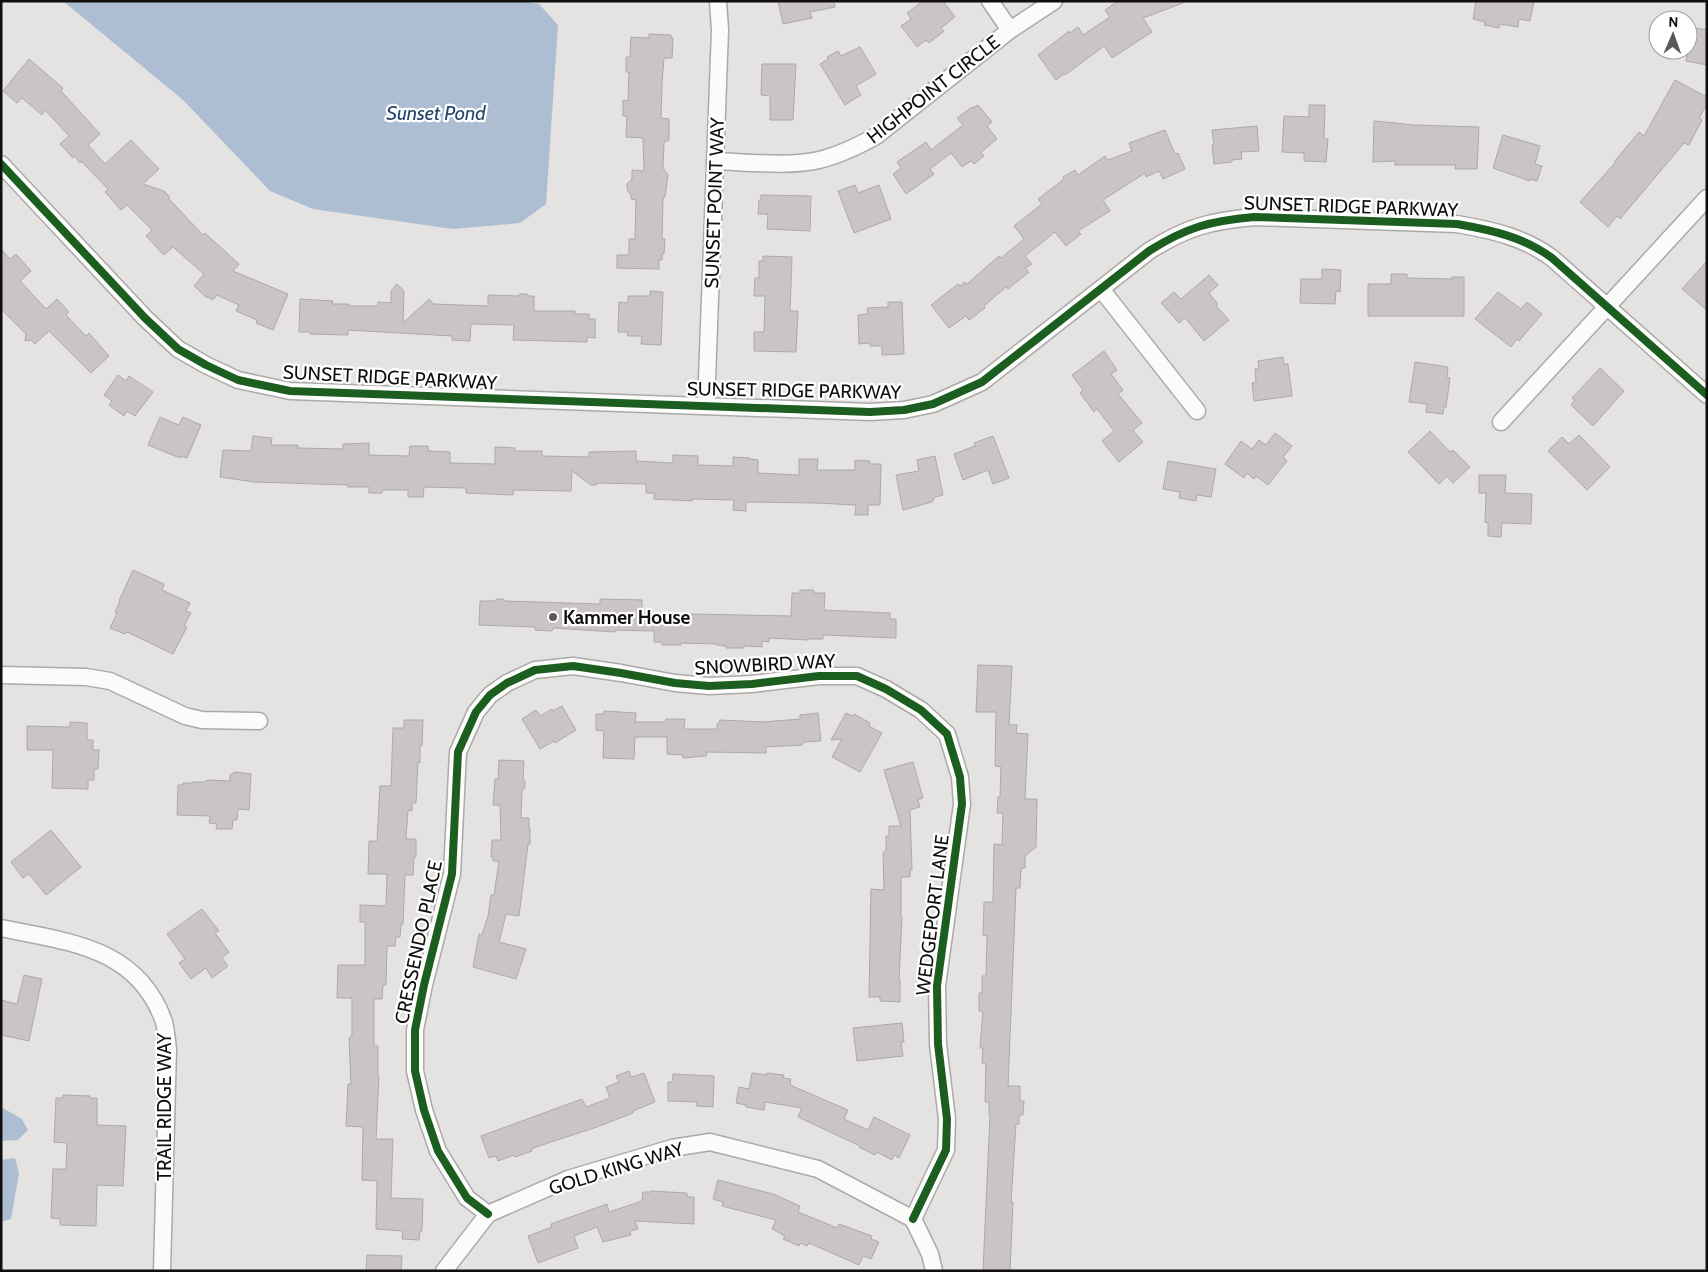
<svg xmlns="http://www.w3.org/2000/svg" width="1708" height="1272" viewBox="0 0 1708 1272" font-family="Cabin,sans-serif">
  <rect width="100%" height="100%" fill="#e4e3e1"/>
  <g fill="#aebed2">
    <polygon points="63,1 523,1 539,4 558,25 546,204 520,223 453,229 313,209 270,191 183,100"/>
    <polygon points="1,1107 22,1119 28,1130 18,1140 1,1141"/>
    <polygon points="15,1158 19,1173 11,1219 1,1222 1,1160"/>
  </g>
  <g fill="#cac4c8" stroke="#abaaa9">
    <polygon points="778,1 834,1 835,7 810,12 812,18 783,24"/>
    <polygon points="923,1 943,1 955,17 941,28 944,31 929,43 926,40 917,47 901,26 911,19 907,13"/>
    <polygon points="1118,1 1183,1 1183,3 1143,18 1152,32 1112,58 1104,46 1065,75 1064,74 1056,80 1038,55 1069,31 1070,33 1078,27 1083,35 1110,17 1105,10"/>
    <polygon points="1476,1 1534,1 1530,21 1519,19 1518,27 1500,24 1499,28 1484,25 1485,22 1473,19"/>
    <polygon points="1692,27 1707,30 1707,65 1686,61"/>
    <polygon points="649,34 671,35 671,38 673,38 672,58 664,58 662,83 661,118 669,119 669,140 664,142 663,168 668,175 665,197 664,197 663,200 662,239 665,239 664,254 662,254 662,260 659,260 659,269 617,268 617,255 629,255 629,239 635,239 636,200 631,199 631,195 627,190 627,184 632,179 632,170 644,171 643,138 626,137 627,116 623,116 623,100 628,101 629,72 626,72 626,57 630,57 631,37 649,38"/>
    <polygon points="860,47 876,74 856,86 861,95 845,105 820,64 828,59 827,57 838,51 841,56"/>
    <polygon points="29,59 63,88 61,91 100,134 88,145 105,164 131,140 159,169 143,184 164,191 169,196 169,199 203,235 205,233 239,264 233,271 288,294 273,330 256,323 257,320 236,311 239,305 217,295 213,300 208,297 207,298 194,286 204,274 173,247 164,255 146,236 152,230 127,205 121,210 105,192 108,189 81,161 80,163 74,156 73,158 60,144 69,136 45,110 42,115 22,98 17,103 3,91"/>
    <polygon points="762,64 796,64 793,120 770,120 770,96 761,95"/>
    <polygon points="1675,80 1707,97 1707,104 1699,118 1702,120 1689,145 1684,143 1620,219 1617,216 1608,227 1580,202 1615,163 1614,162 1639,132 1644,136"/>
    <polygon points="978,105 992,122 987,126 997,139 981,152 984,156 974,164 971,161 962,167 951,153 930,169 934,174 906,194 893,174 901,168 897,162 926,142 931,150 963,125 957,118 972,107 973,108"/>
    <polygon points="1309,105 1325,105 1324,139 1328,139 1326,162 1304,161 1304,153 1282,152 1284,116 1309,117"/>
    <polygon points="1374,121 1415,125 1479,127 1477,169 1455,169 1456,165 1395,165 1395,161 1373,162"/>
    <polygon points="1257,126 1259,151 1241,152 1242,159 1232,160 1232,162 1214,164 1212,145 1214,145 1212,130"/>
    <polygon points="1165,130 1175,154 1178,153 1185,169 1163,179 1159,171 1146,177 1145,173 1103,200 1110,211 1078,231 1081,234 1066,246 1055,232 1025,256 1032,264 1025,268 1029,272 1008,289 1006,287 984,306 985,308 969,320 966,316 949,328 931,305 958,284 960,286 965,282 967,284 999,256 1001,258 1024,239 1014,226 1042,204 1038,199 1064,179 1063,177 1075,170 1078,175 1105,156 1108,160 1132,151 1129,143"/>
    <polygon points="1503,135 1540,146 1535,164 1542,166 1537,181 1530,179 1530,181 1493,168"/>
    <polygon points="855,185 858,193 879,185 891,219 854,233 838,191"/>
    <polygon points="761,195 811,196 810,231 767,229 768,214 758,214 759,200 761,200"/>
    <polygon points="1,249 10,259 16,254 31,271 20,281 46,309 57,299 69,312 66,315 86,336 89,333 109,356 91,373 49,331 35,344 31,340 25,341 26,334 1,309"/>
    <polygon points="763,256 792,257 790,311 798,311 796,352 754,351 754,332 764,332 765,296 754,296 755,278 759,278 759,261 763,261"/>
    <polygon points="1707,261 1707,310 1682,289"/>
    <polygon points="1322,269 1341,270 1340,292 1336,291 1335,304 1300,303 1301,279 1322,279"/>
    <polygon points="1391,274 1407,274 1407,278 1452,279 1452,277 1464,277 1464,316 1368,316 1368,284 1391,284"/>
    <polygon points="1209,275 1218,285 1209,293 1218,304 1216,306 1229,320 1204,341 1185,318 1179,323 1161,303 1174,292 1181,299"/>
    <polygon points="397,284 404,291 403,323 429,299 433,304 488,306 488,295 519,296 520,294 527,294 528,296 534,296 534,311 575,311 575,314 589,314 589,319 595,319 595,338 587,337 587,342 513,340 514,325 471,324 470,341 452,340 452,336 348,330 348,335 310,334 310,332 299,332 300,299 333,301 332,304 349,304 349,306 378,306 378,302 391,303 391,291"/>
    <polygon points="650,291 663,292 661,345 641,344 642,336 628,336 627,332 618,332 619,302 628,303 628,296 650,296"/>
    <polygon points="1498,292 1521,309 1527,302 1542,314 1519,341 1517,339 1511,347 1475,319"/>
    <polygon points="888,302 902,302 904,354 882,355 882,346 870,346 870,343 859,344 858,315 868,314 867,308 888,307"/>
    <polygon points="1104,351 1117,370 1111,374 1123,390 1118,394 1142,423 1133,430 1143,442 1119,462 1102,441 1114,431 1097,409 1094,412 1080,393 1083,390 1072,375"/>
    <polygon points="1283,357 1284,364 1288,364 1292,396 1254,401 1252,383 1256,382 1255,369 1259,369 1258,361"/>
    <polygon points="1415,362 1448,367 1447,377 1450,378 1446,407 1444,407 1443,414 1426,412 1427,404 1409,402"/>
    <polygon points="1600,368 1624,391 1593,426 1571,405 1575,400 1572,398"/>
    <polygon points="118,375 126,381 129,376 153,392 135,416 127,411 124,416 109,405 112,401 104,395"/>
    <polygon points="160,417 179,425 183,417 201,425 187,458 181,456 180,458 148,445"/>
    <polygon points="1430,431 1450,452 1453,450 1470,467 1453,483 1447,476 1439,484 1408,452"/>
    <polygon points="1275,433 1292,446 1283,457 1287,461 1268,485 1256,476 1254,479 1247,473 1244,478 1225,464 1241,441 1252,449 1259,440 1266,445"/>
    <polygon points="1579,435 1610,467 1587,490 1548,451 1562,437 1569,444"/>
    <polygon points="253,436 272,438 271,445 298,445 298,448 343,449 343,444 369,443 369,455 409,456 410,446 428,446 428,451 450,452 450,463 495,464 495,447 515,448 515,451 542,451 542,456 589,457 589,452 636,451 636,461 673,463 673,455 698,456 698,465 733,466 733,457 750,458 750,459 758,460 758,473 799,475 799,459 818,459 817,470 855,470 855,460 870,461 870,464 881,464 880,505 868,505 868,515 855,515 856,505 816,503 746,502 746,511 733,510 734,500 692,499 692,501 654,499 654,493 646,493 646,484 598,483 596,485 591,485 572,471 571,491 513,490 513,495 466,493 466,488 424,487 423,497 408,497 408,490 383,490 382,493 369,493 369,487 348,487 348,485 254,482 220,477 223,450 251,451"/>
    <polygon points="993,436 1009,478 993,484 988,470 963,480 954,454 975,446 974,443"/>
    <polygon points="935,456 943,495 935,497 932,502 903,510 896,475 919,471 917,460"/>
    <polygon points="1168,461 1216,469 1211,497 1197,495 1196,501 1179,498 1180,492 1163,489"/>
    <polygon points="1479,475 1506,475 1505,493 1532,494 1531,524 1502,523 1501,537 1488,536 1488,523 1485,522 1486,493 1479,493"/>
    <polygon points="133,570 164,584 162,590 190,603 186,611 191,613 184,626 187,627 173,654 127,632 125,634 110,628 117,613 115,612 120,601 119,601"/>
    <polygon points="800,590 814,590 814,593 825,593 824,610 890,613 890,619 896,619 896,638 823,635 823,639 808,639 808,640 769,638 769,642 762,641 762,647 744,646 744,648 726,648 726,646 717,645 717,644 681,643 681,645 662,645 662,642 654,642 654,631 615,630 615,632 553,628 552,631 535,630 535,627 479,625 480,601 494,601 497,599 503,599 505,601 600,604 600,599 642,600 642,613 791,616 792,593 800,593"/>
    <polygon points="978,665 1012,666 1009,725 1017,725 1016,733 1028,734 1025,799 1037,799 1036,847 1025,856 1025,868 1021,868 1020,888 1016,888 1008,1086 1020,1086 1020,1101 1024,1101 1023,1115 1019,1115 1019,1124 1016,1124 1011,1202 1013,1202 1010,1271 983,1271 990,1115 989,1115 989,1102 985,1102 986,1064 982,1063 983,1048 980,1048 983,1011 979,1011 979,993 982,993 982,976 986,976 987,936 983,935 984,902 993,902 994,844 1002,845 1003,813 997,813 998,797 1000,797 1001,767 995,766 996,712 976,712"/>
    <polygon points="562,706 576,730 555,743 554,741 540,749 522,719 536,710 540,716 552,709 553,711"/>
    <polygon points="604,711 636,713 635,722 665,722 666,719 685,719 684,729 717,729 717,724 719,723 720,720 763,722 800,719 800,715 818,713 821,741 804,742 802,745 766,747 766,753 707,752 706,756 683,758 683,755 667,754 667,737 635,737 634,759 603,758 604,731 596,730 596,714 604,714"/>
    <polygon points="846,713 853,716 854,714 870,723 869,726 882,733 860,772 832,757 842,739 831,740"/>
    <polygon points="404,720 423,720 422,746 420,746 420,763 418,762 416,803 412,803 412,811 408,810 406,839 416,839 416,857 414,857 413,875 405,875 403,924 401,924 400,937 396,937 395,946 387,946 386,985 383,985 382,999 374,999 374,1046 378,1046 378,1076 379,1076 376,1139 393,1139 391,1198 423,1199 422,1231 420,1231 419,1240 402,1239 403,1231 376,1229 377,1181 362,1180 363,1127 346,1126 348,1084 351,1084 349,1038 352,1035 352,998 337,998 338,965 365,965 365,922 360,922 360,905 386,906 387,874 368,874 369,841 377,841 380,786 391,786 393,728 404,728"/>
    <polygon points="70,722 87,723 87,740 93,740 93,750 99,750 98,769 94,769 94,780 88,780 88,789 52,788 53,750 27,750 27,726 70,727"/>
    <polygon points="499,760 524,761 523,779 525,781 525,788 522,790 521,818 529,818 529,828 530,828 530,844 528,844 519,916 506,914 499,942 526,949 516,979 473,967 479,934 482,935 488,916 491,895 494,895 499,861 493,861 493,857 491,857 492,840 501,840 500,805 493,805 495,779 498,779"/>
    <polygon points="913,762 923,798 918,800 920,807 910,810 912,870 910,870 910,877 901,877 901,917 902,917 899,980 900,980 900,1002 880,1001 880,997 869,997 871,889 884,890 883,853 886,850 886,836 889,836 889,826 901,826 884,770"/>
    <polygon points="235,772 251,774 249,810 238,809 237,820 233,820 232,829 216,829 217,824 209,823 210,816 177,815 178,785 183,785 183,783 193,783 193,782 205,782 207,780 230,781 230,775"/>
    <polygon points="51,830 81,867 46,895 29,874 23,878 11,862"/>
    <polygon points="202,909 219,931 215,933 229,952 222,958 228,966 212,978 206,968 191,979 179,963 185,959 167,934"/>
    <polygon points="24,975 42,979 29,1041 1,1035 1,1000 17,1004"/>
    <polygon points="902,1023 904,1042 901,1042 903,1056 857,1061 853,1028"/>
    <polygon points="629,1071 631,1077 644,1073 655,1102 633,1111 633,1113 594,1128 539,1146 531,1149 532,1151 515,1157 514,1155 498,1161 496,1156 489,1158 481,1136 582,1099 586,1107 610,1098 606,1087 619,1082 616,1076"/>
    <polygon points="752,1073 767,1075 767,1073 784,1075 783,1078 791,1079 790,1085 848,1110 844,1119 868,1130 874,1117 910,1135 899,1158 894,1155 892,1160 877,1152 875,1155 859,1147 860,1146 798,1117 802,1108 765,1102 764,1110 746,1107 746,1105 736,1103 739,1087 749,1089"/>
    <polygon points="673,1074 714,1076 713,1107 696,1106 697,1102 668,1101 668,1082 672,1082"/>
    <polygon points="63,1095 90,1096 90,1098 97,1098 97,1125 126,1126 123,1186 97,1185 96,1226 60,1225 60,1219 51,1218 53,1169 66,1169 67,1143 54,1142 56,1098 63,1098"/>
    <polygon points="718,1180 773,1194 800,1206 798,1212 830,1225 837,1228 839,1224 872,1236 871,1239 879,1242 871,1259 863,1256 859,1265 809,1243 807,1246 800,1243 799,1246 783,1239 785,1236 772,1229 776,1220 722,1206 723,1202 713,1199"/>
    <polygon points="651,1191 687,1193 687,1197 694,1197 694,1224 635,1221 638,1229 630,1231 631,1235 603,1242 597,1227 574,1236 578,1248 538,1263 528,1236 552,1227 551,1224 607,1204 609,1212 642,1201 643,1192 651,1192"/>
    <polygon points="367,1255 402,1256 401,1271 366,1271"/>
  </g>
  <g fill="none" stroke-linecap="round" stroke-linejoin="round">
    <defs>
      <g id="street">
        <polyline points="990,1 1010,30"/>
        <path d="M715 161C747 162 789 167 819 160 840 155 858 146 876 136L1010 30 1054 1"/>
        <path d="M1 164 145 318 178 349 206 365 238 380 290 391 870 412 904 410 933 404 982 382 1149 251C1187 227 1210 221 1254 217L1457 224C1491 230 1524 237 1552 258L1707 395"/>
        <polyline points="1101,289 1197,411"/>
        <polyline points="706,406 720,30 718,1"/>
        <polyline points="1501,422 1707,198"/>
        <polyline points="1,675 86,677 110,681 185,716 202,720 259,721"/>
        <path d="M1 928C68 942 138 947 164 1022 166 1030 167 1040 168 1049L162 1271"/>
        <polyline points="488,1214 467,1198 438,1151 424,1110 415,1071 415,1030 424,985 452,874 458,752 476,712 490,695 507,683 535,670 573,666 621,673 675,683 709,686 752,684 819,676 857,676 886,689 921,710 947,734 960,777 962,804 937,986 938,1044 947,1119 946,1150 913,1219"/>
        <polyline points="913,1219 930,1254 934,1271"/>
        <polyline points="444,1271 488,1214 568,1179 672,1148 710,1142 818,1169 913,1219"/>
      </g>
    </defs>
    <use href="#street" stroke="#abaaa9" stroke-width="19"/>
    <use href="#street" stroke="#fbfbfa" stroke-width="16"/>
    <defs>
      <g id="cycleway">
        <path d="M1 164 145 318 178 349 206 365 238 380 290 391 870 412 904 410 933 404 982 382 1149 251C1187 227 1210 221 1254 217L1457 224C1491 230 1524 237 1552 258L1707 395"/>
        <polyline points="488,1214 467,1198 438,1151 424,1110 415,1071 415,1030 424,985 452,874 458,752 476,712 490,695 507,683 535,670 573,666 621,673 675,683 709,686 752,684 819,676 857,676 886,689 921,710 947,734 960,777 962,804 937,986 938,1044 947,1119 946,1150 913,1219"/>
      </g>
    </defs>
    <use href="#cycleway" stroke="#fff" stroke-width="11"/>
    <use href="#cycleway" stroke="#1b5e20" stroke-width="8"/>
  </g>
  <circle fill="#5a5958" stroke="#fff" stroke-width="2" cx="553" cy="617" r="5"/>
  <g text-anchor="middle" stroke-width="4.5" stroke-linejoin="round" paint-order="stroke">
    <g font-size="19" fill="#100f0e" stroke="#fff">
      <text transform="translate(933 89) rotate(-38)" y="7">HIGHPOINT CIRCLE</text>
      <text transform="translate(714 203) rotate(-88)" y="7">SUNSET POINT WAY</text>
      <text transform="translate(1351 206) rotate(2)" y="7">SUNSET RIDGE PARKWAY</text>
      <text transform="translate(390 377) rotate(3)" y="7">SUNSET RIDGE PARKWAY</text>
      <text transform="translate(794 390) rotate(1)" y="7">SUNSET RIDGE PARKWAY</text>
      <text transform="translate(765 664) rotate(-3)" y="7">SNOWBIRD WAY</text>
      <text transform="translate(932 915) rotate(-83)" y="7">WEDGEPORT LANE</text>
      <text transform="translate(418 942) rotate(-78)" y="7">CRESSENDO PLACE</text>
      <text transform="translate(164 1107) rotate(-90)" y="7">TRAIL RIDGE WAY</text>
      <text transform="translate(616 1168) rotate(-17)" y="7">GOLD KING WAY</text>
    </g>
    <g font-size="19" font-weight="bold" fill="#100f0e" stroke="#fff" text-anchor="start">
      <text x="563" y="624">Kammer House</text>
    </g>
    <g font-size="20" font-style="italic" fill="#25476e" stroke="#fff">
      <text x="436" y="120">Sunset Pond</text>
    </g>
  </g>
  <rect width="1708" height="1272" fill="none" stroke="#100f0e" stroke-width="5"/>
  <g transform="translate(1673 35) rotate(2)"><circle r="24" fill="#ffffff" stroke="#9f9f9f"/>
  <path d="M0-4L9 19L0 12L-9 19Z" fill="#5a5958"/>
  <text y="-8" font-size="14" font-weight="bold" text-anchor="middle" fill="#100f0e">N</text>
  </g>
</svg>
